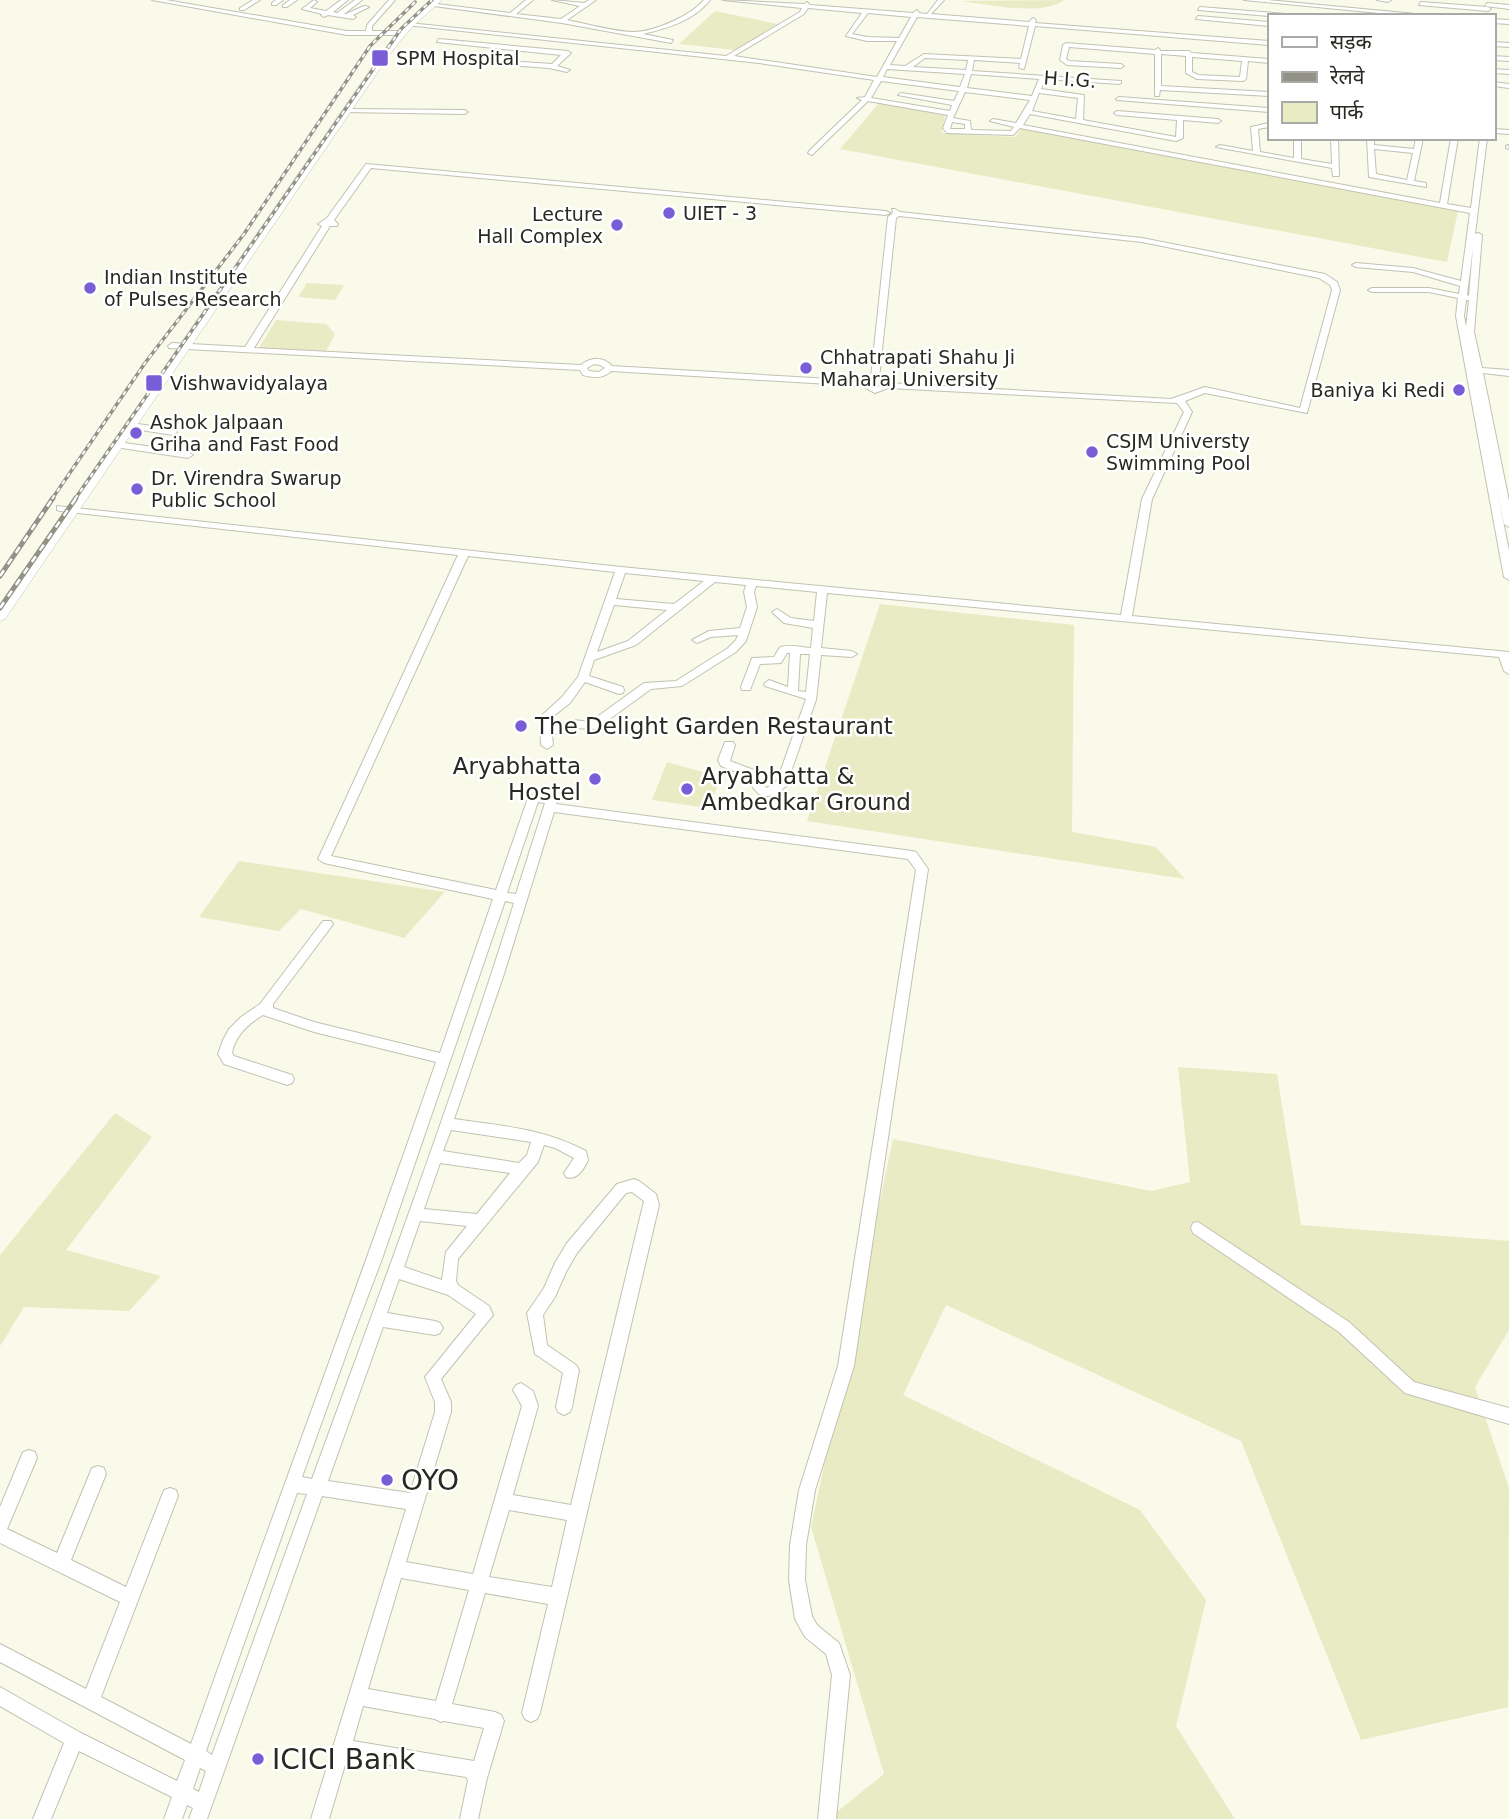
<svg xmlns="http://www.w3.org/2000/svg" width="1509" height="1819" viewBox="0 0 1509 1819" font-family="'DejaVu Sans','Noto Sans Devanagari',sans-serif">
  <rect width="100%" height="100%" fill="#f9faea"/>
  <g fill="#e9ebc4">
    <path d="M1064 0C1041 17 989 4 961 1Z"/>
    <polygon points="715,11 778,24 735,50 679,44"/>
    <polygon points="879,103 945,115 942,133 1015,137 1022,128 1458,211 1447,262 840,149"/>
    <polygon points="307,283 344,285 335,300 298,297"/>
    <polygon points="276,320 326,324 335,334 326,351 259,348"/>
    <polygon points="880,604 1074,625 1072,832 1156,847 1185,879 807,821"/>
    <polygon points="667,762 721,777 708,808 652,800"/>
    <polygon points="239,861 445,892 404,938 301,909 279,931 199,917"/>
    <polygon points="1178,1067 1277,1074 1301,1225 1509,1241 1509,1330 1475,1387 1509,1488 1508,1707 1361,1740 1241,1441 946,1305 903,1395 1140,1510 1206,1600 1176,1726 1235,1819 828,1819 884,1774 811,1527 893,1139 1151,1191 1190,1182"/>
    <polygon points="115,1113 152,1137 66,1250 161,1276 129,1311 24,1307 0,1346 0,1255"/>
  </g>
  <g fill="none" stroke-linecap="round" stroke-linejoin="round">
    <defs>
      <g id="minor">
        <polygon points="152,0 166,0 347,31 366,31 367,25 389,0 395,0 372,26 372,31 402,31 405,33 402,35 347,35"/>
        <polygon points="253,0 260,0 244,10 240,10 240,8"/>
        <polygon points="276,0 283,0 276,5 272,5 272,3"/>
        <polygon points="290,0 297,0 287,7 283,7 283,5"/>
        <polygon points="314,0 317,2 310,8 326,11 341,0 348,0 333,12 337,13 355,0 362,0 344,14 346,14 364,6 369,7 353,15 356,17 353,19 328,15 324,17 321,15 322,14 302,9"/>
        <path d="M526 0H533L516 14 561 19 580 6 552 0 584 3 589 0H596L567 20C587 24 615 32 634 32 654 32 690 16 704 0H710C693 21 668 28 643 34L673 40 671 43 562 23 426 5 429 3 510 13Z"/>
        <path d="M723 0 804 4 807 2 810 5 913 13 917 10 919 13 927 14 938 0H944L931 14 1029 22 1033 18 1036 20 1035 23 1269 41V45L1035 26 1024 69 1019 68 1020 63 974 60 972 71 1121 81V83L1119 84 1045 79 1041 89 1084 95 1083 120 1176 137 1177 120 1117 115 1114 113 1117 111 1218 119 1221 121 1218 123 1183 120V138L1176 141 1030 114 1023 125 1440 203 1451 138H1458L1447 204 1471 208 1480 138H1487L1475 234 1478 233 1482 235 1474 332 1482 368 1509 370V376L1483 373 1509 501V527L1504 524 1496 485 1509 551V580L1504 577 1456 316 1458 298 1429 292H1372L1368 290 1372 288H1429L1459 294 1460 286 1413 272 1356 267 1352 265 1356 263 1413 268 1461 281 1470 213 1020 128 1013 135 947 133 943 128 948 115 868 101 812 155 808 153 809 151 862 100 857 98 865 97 874 80 759 63 406 25 409 23 726 56 800 12 802 8ZM808 8 862 13 846 36 867 41H897L877 77 734 56 804 14ZM868 13 911 17 899 38 867 37 852 34ZM917 17 1029 26 1021 59 924 54 905 66 890 65ZM925 58 968 60 966 70 913 67ZM887 69 965 74 960 87 883 77ZM971 74 1039 79 1032 96 967 88ZM881 81 959 91 954 101 901 93 898 95 952 105 950 111 871 98ZM965 92 1030 100 1016 123 993 119 990 121 1014 127 1011 131 971 130 970 121 953 118ZM1039 93 1078 98 1076 119 1032 111ZM952 122 965 124V129H950ZM1473 247 1469 296 1467 295ZM1466 300H1469L1466 327 1464 316Z"/>
        <polygon points="1244,0 1268,0 1437,16 1410,16"/>
        <polygon points="1377,0 1391,0 1388,2"/>
        <polygon points="1421,2 1488,7 1491,9 1488,11 1419,5"/>
        <polygon points="1487,3 1509,5 1509,9 1485,6"/>
        <polygon points="1200,7 1286,14 1289,16 1269,16 1198,10"/>
        <polygon points="1198,16 1269,22 1269,26 1196,19"/>
        <polygon points="1493,19 1509,20 1509,24 1493,23"/>
        <polygon points="439,39 568,51 571,53 570,54 557,66 570,70 567,72 549,68 508,65 505,63 508,61 552,64 561,55 437,42"/>
        <polygon points="1493,42 1509,43 1509,47 1493,46"/>
        <path d="M1066 43 1155 50 1158 48 1161 51H1189L1192 53 1269 59V63L1248 61 1246 79 1243 81 1197 79 1186 73V56L1161 54V86L1269 92V96L1160 90 1159 96H1155V54L1069 47 1066 59 1069 61 1121 64 1124 66 1121 68 1067 65 1060 60 1063 45ZM1192 57 1242 61 1240 77 1198 75 1192 72Z"/>
        <polygon points="1493,56 1509,57 1509,61 1493,60"/>
        <polygon points="1493,69 1509,70 1509,74 1493,73"/>
        <polygon points="1493,82 1509,84 1509,88 1493,86"/>
        <polygon points="1119,97 1269,108 1269,112 1117,100 1116,99"/>
        <polygon points="1493,108 1496,110 1496,129 1509,130 1509,134 1496,133 1493,136"/>
        <polygon points="347,109 465,110 468,112 465,114 345,112 344,111"/>
        <polygon points="1269,123 1269,127 1258,129 1260,152 1294,158 1294,138 1301,138 1301,159 1332,164 1331,138 1338,138 1339,176 1333,176 1332,168 1216,147 1220,145 1253,151 1251,127"/>
        <path d="M1367 138H1374V145L1414 149 1416 138H1423L1414 181 1426 183V187L1369 177ZM1374 149 1413 153 1407 180 1376 174Z"/>
        <polygon points="1508,145 1509,149 1506,148 1506,146"/>
        <path d="M366 164 886 211 890 213 886 215 371 168 334 220 338 224 337 226H330L254 348 581 365C590 357 603 356 612 366L864 381 871 377 888 217 893 213 892 209H895L900 212 1142 238 1325 274 1337 282 1340 290 1307 413 1205 393 1185 401 1192 412 1152 499 1132 616 1509 652V674L1504 671 1499 657 827 593 821 648 852 651 857 654 852 657 821 655 816 700 786 786 776 795 767 796 759 794 754 789 746 776 721 766 718 760 725 742H733L735 745 730 761 754 770 762 784 767 788 777 781 806 699 765 686 764 684 769 680 788 687 790 653H787L781 663 760 664 750 690H742L741 687 752 658 774 657 780 647C792 644 800 647 811 648L813 628 784 623 772 612 777 609 791 618 814 621 817 592 756 586 754 592 757 607 746 641 736 652 682 686 651 689 596 729 574 728 552 735 553 745 547 749 541 745 540 717 562 697 578 677 615 572 468 556 331 856 496 890 528 798 534 794 556 796 558 799 556 804 912 851 916 852 928 869 854 1366 815 1490 806 1545 805 1580 812 1616 817 1625 839 1643 850 1675 836 1819H818L832 1675 826 1654 805 1637 795 1619 789 1580 790 1545 799 1490 838 1366 916 870 908 859 554 812 504 974 454 1119C503 1126 541 1128 586 1151L588 1160C584 1169 577 1181 566 1177L564 1173 574 1158 555 1148 544 1145 538 1162 458 1259 456 1281 458 1285 489 1306 493 1315 441 1379 451 1402V1412L406 1562 473 1574 522 1406 513 1390 516 1385 521 1383 533 1391 538 1406 513 1495 571 1505 644 1201 632 1192 626 1193 577 1253 566 1272 555 1297 543 1315 547 1345 576 1365 579 1370 572 1407 570 1412 564 1415 558 1412 556 1407 563 1373 535 1354 527 1313 544 1288 555 1263 567 1243 617 1184 634 1179 639 1181 656 1194 659 1205 540 1713 537 1719 531 1722 525 1719 522 1713 548 1604 485 1593 452 1704 495 1712 501 1715 504 1721 487 1778 478 1819H460L468 1780 466 1777 347 1758 329 1819H311L406 1509 322 1496 207 1819H189L193 1808 187 1805 182 1819H164L172 1797 79 1751 51 1819H33L64 1743 0 1706V1687L81 1733 177 1781 185 1760 0 1662V1644L86 1689 120 1602 0 1543V1507L23 1452 29 1450 35 1452 37 1458 7 1529 57 1553 92 1468 98 1466 104 1468 106 1474 71 1560 126 1587 164 1490 170 1488 176 1490 178 1496 101 1697 191 1744C272 1516 357 1290 436 1062L314 1032 263 1015C248 1024 235 1036 232 1053L234 1056 292 1075 294 1079 292 1083 287 1085 224 1064 218 1054 223 1040 229 1029 241 1017 260 1004 323 921H331L333 924 331 927 273 1004V1008L314 1022 440 1053 493 899 324 863 318 859 458 555 60 511 57 510V506L621 567 1121 615 1142 499 1184 412 1177 403 888 388 875 393 862 386 611 371C603 379 593 378 583 375L580 370 169 348 168 346 172 343 245 347 322 226 318 224 327 218ZM899 216 1142 242 1319 278 1330 285 1332 290 1300 408 1205 387 1171 399 888 383 879 378 896 218ZM594 364 600 365 605 368 599 372 589 371 587 368ZM874 382 880 384V386L875 387 871 385ZM625 573 704 581 674 604 616 599ZM715 582 746 585 744 592 747 607 740 628 709 631 692 640 697 643 711 637 738 635 736 640 728 648 676 681 644 683 590 722 574 720 551 727V718L570 703 585 682 619 694 623 693 624 690 623 687 589 676 594 660 636 645ZM614 605 667 610 628 641 597 652ZM800 654H810L806 692 798 691ZM538 802 545 803 516 894 507 893ZM505 901 514 903C453 1098 382 1287 312 1479L302 1477 352 1338 382 1259ZM451 1130 531 1142 527 1155 519 1163 443 1151ZM440 1163 510 1173 477 1214 424 1209ZM420 1221 467 1226 446 1252 442 1280 404 1267ZM399 1279 448 1295 476 1314 425 1377 435 1402V1412L410 1493 328 1481 383 1327 435 1335 440 1333 443 1328 440 1323 435 1321 387 1313ZM297 1493 307 1494 212 1755 206 1751ZM509 1510 567 1520 552 1587 489 1577ZM401 1578 469 1590 436 1701 368 1689ZM363 1706 435 1719 441 1722 444 1721 484 1728 474 1761 353 1741ZM200 1768 206 1771 199 1792 193 1789Z"/>
        <polygon points="131,423 173,429 177,432 173,435 128,428 127,426"/>
        <polygon points="118,442 188,452 193,455 188,458 115,447 115,443"/>
        <polygon points="1198,1222 1349,1322 1414,1382 1509,1408 1509,1424 1405,1393 1339,1332 1193,1233 1191,1228 1193,1223"/>
      </g>
      <polygon id="highway" points="433,0 442,0 412,27 392,51 5,619 0,621 0,605 386,47 406,23"/>
    </defs>
    <use href="#minor" stroke="#c1c2b2" stroke-width="2"/>
    <use href="#highway" stroke="#c1c2b2" stroke-width="1"/>
    <use href="#minor" fill="#fff" fill-rule="evenodd"/>
    <use href="#highway" fill="#fff" fill-rule="evenodd"/>
    <defs>
      <g id="rail-far1">
        <polyline points="52,499 145,363 244,234 370,46 415,2"/>
        <polyline points="75,499 401,29 432,0"/>
      </g>
      <g id="rail">
        <polyline points="0,576 53,498"/>
        <polyline points="0,608 76,498"/>
      </g>
    </defs>
    <use href="#rail-far1" stroke="#929287" stroke-width="3.5"/>
    <use href="#rail" stroke="#929287" stroke-width="5"/>
    <use href="#rail-far1" stroke="#fff" stroke-width="2" stroke-dasharray="4.5" stroke-linecap="butt"/>
    <use href="#rail" stroke="#fff" stroke-width="2.5" stroke-dasharray="7" stroke-linecap="butt"/>
  </g>
  <g fill="#785dd7" stroke="#fff" stroke-width="2.5">
    <rect x="371" y="49" width="18" height="18" rx="3.5"/>
    <circle cx="669" cy="213" r="7"/>
    <circle cx="617" cy="225" r="7"/>
    <circle cx="90" cy="288" r="7"/>
    <circle cx="806" cy="368" r="7"/>
    <rect x="145" y="374" width="18" height="18" rx="3.5"/>
    <circle cx="1459" cy="390" r="7"/>
    <circle cx="136" cy="433" r="7"/>
    <circle cx="1092" cy="452" r="7"/>
    <circle cx="137" cy="489" r="7"/>
    <circle cx="521" cy="726" r="7"/>
    <circle cx="595" cy="779" r="7"/>
    <circle cx="687" cy="789" r="7"/>
    <circle cx="387" cy="1480" r="7"/>
    <circle cx="258" cy="1759" r="7"/>
  </g>
  <g text-anchor="middle" stroke-width="5" stroke-linejoin="round" paint-order="stroke">
    <g font-size="19" fill="#292923" stroke="#fff" text-anchor="start">
      <text x="396" y="65">SPM Hospital</text>
      <text x="683" y="220">UIET - 3</text>
      <text x="603" y="221" text-anchor="end">Lecture<tspan x="603" dy="22">Hall Complex</tspan></text>
      <text x="104" y="284">Indian Institute<tspan x="104" dy="22">of Pulses Research</tspan></text>
      <text x="820" y="364">Chhatrapati Shahu Ji<tspan x="820" dy="22">Maharaj University</tspan></text>
      <text x="170" y="390">Vishwavidyalaya</text>
      <text x="1445" y="397" text-anchor="end">Baniya ki Redi</text>
      <text x="150" y="429">Ashok Jalpaan<tspan x="150" dy="22">Griha and Fast Food</tspan></text>
      <text x="1106" y="448">CSJM Universty<tspan x="1106" dy="22">Swimming Pool</tspan></text>
      <text x="151" y="485">Dr. Virendra Swarup<tspan x="151" dy="22">Public School</tspan></text>
    </g>
    <g font-size="19" fill="#292923" stroke="#fff">
      <text transform="translate(1070 79) rotate(4)" y="7">H I.G.</text>
    </g>
    <g font-size="23" fill="#292923" stroke="#fff" text-anchor="start">
      <text x="535" y="734">The Delight Garden Restaurant</text>
      <text x="581" y="774" text-anchor="end">Aryabhatta<tspan x="581" dy="26">Hostel</tspan></text>
      <text x="701" y="784">Aryabhatta &amp;<tspan x="701" dy="26">Ambedkar Ground</tspan></text>
    </g>
    <g font-size="28" fill="#292923" stroke="#fff" text-anchor="start">
      <text x="401" y="1490">OYO</text>
      <text x="272" y="1769">ICICI Bank</text>
    </g>
  </g>
  <rect x="1268" y="14" width="228" height="126" fill="#ffffff" stroke="#a9a9a7" stroke-width="2"/>
  <rect x="1282" y="37" width="35" height="10" fill="#ffffff" stroke="#a9a9a7" stroke-width="2"/>
  <text x="1330" y="49" font-size="21" fill="#292923">सड़क</text>
  <rect x="1282" y="72" width="35" height="10" fill="#929287" stroke="#a9a9a7" stroke-width="2"/>
  <text x="1330" y="84" font-size="21" fill="#292923">रेलवे</text>
  <rect x="1282" y="102" width="35" height="21" fill="#e9ebc4" stroke="#a9a9a7" stroke-width="2"/>
  <text x="1330" y="119" font-size="21" fill="#292923">पार्क</text>
</svg>
